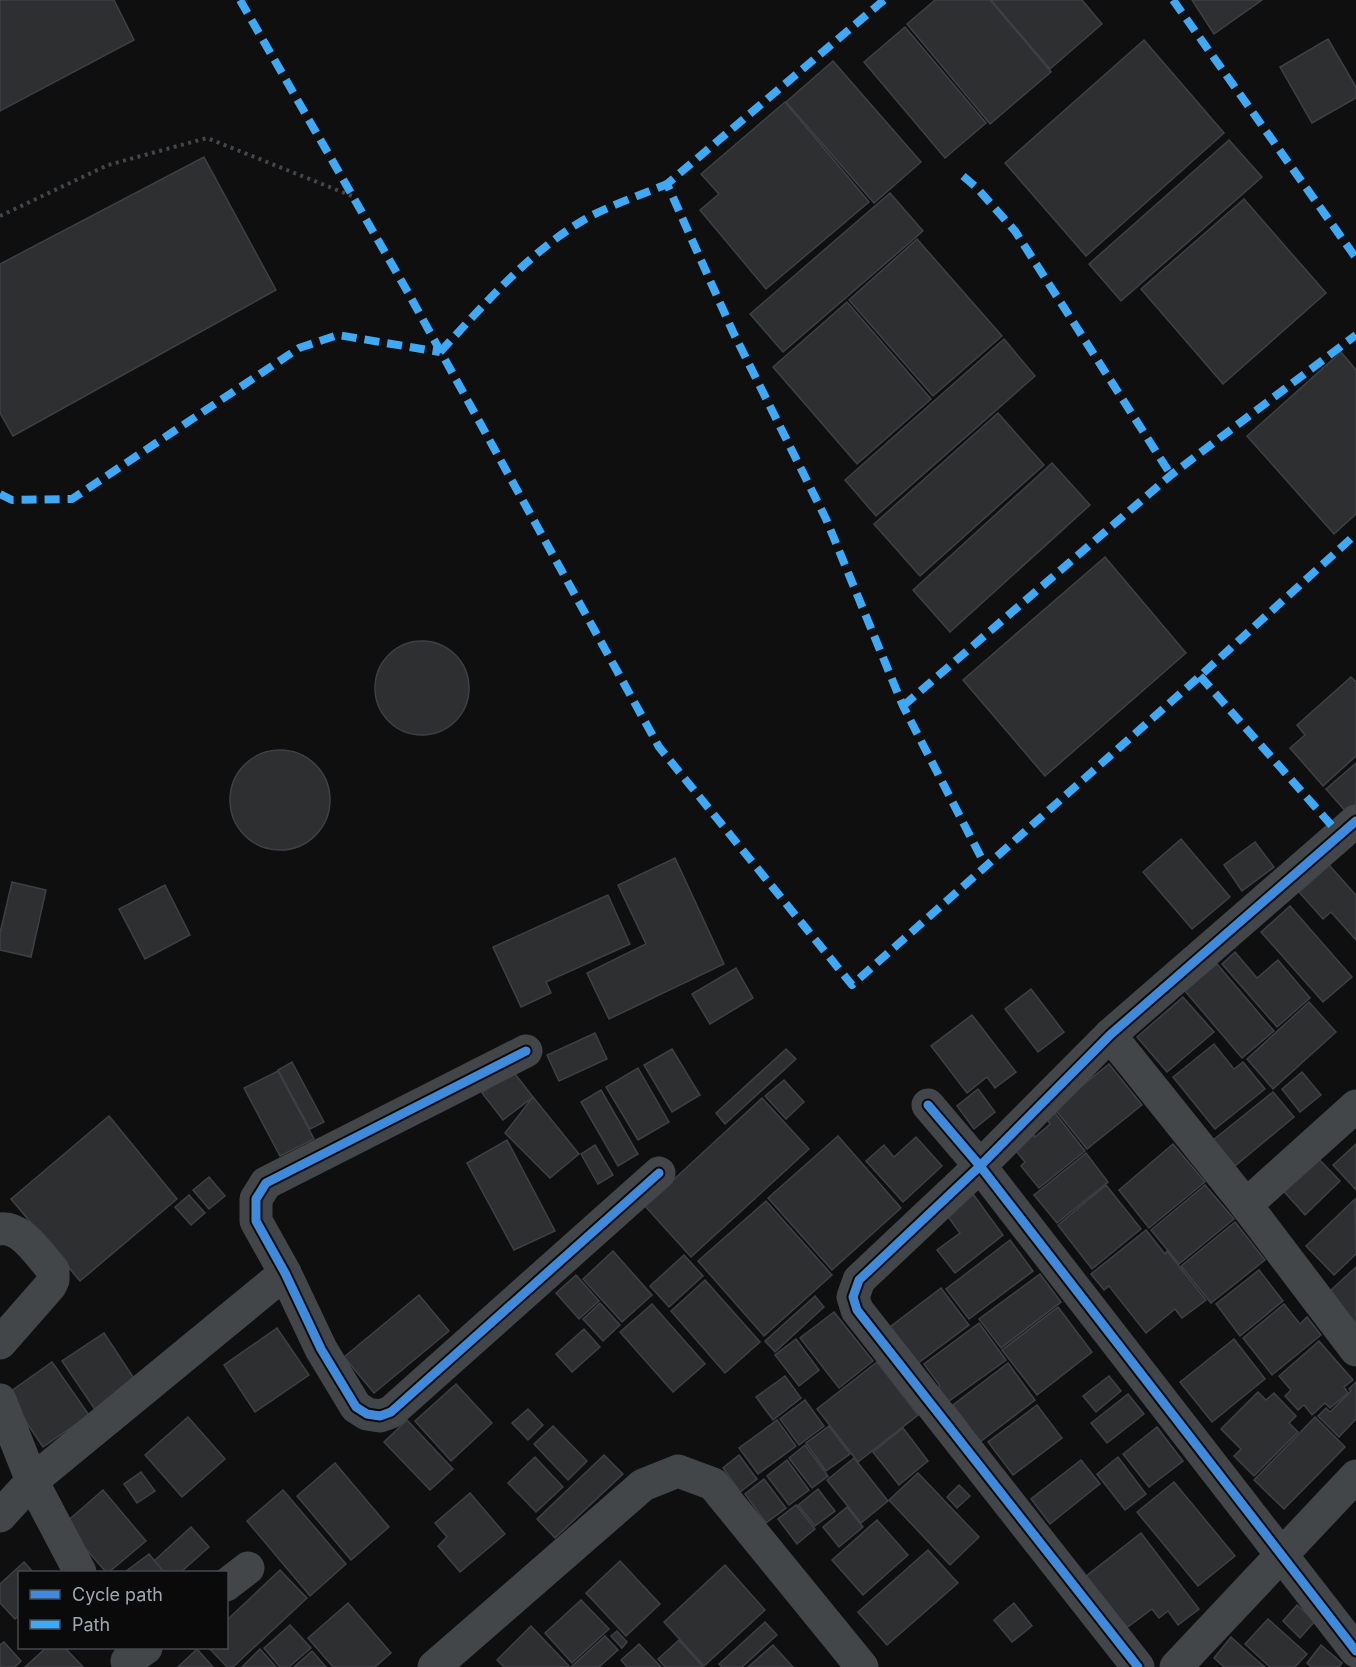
<svg xmlns="http://www.w3.org/2000/svg" width="1356" height="1667" viewBox="0 0 1356 1667" font-family="Inter,sans-serif">
  <rect width="100%" height="100%" fill="#0f0f10"/>
  <g fill="#2e2f31" stroke="#3e4044" stroke-width="1.5">
    <polygon points="0,0 114,0 134,40 0,111"/>
    <polygon points="935,0 990,0 1051,72 990,124 907,24"/>
    <polygon points="991,0 1082,0 1102,24 1050,69"/>
    <polygon points="1192,0 1262,0 1214,34"/>
    <polygon points="905,27 986,123 945,158 864,62"/>
    <polygon points="1328,39 1356,87 1356,98 1312,123 1280,67"/>
    <polygon points="1144,40 1224,133 1086,256 1005,163"/>
    <polygon points="833,61 921,162 874,203 786,102"/>
    <polygon points="785,102 869,202 766,289 700,210 719,194 701,174"/>
    <polygon points="1229,140 1262,177 1121,301 1089,264"/>
    <polygon points="204,157 276,290 13,436 0,413 0,264"/>
    <polygon points="890,193 923,231 783,352 750,314"/>
    <polygon points="1244,199 1326,293 1223,384 1141,289"/>
    <polygon points="917,239 1002,336 933,396 849,300"/>
    <polygon points="847,302 931,399 857,464 773,367"/>
    <polygon points="1004,339 1035,376 876,516 845,480"/>
    <polygon points="1341,352 1356,370 1356,514 1334,534 1247,436"/>
    <polygon points="998,413 1044,465 920,576 874,524"/>
    <polygon points="1052,463 1090,505 950,632 913,590"/>
    <polygon points="1105,557 1186,653 1045,776 963,680"/>
    <circle cx="422" cy="688" r="47"/>
    <polygon points="1351,677 1356,682 1356,756 1323,786 1290,748 1305,735 1297,725"/>
    <circle cx="280" cy="800" r="50"/>
    <polygon points="1356,763 1356,807 1348,814 1326,789"/>
    <polygon points="1181,839 1230,897 1192,929 1143,872"/>
    <polygon points="1255,842 1274,867 1242,891 1224,865"/>
    <polygon points="675,858 724,964 609,1019 587,973 646,944 618,885"/>
    <polygon points="1329,865 1356,895 1356,940 1331,912 1323,919 1299,892"/>
    <polygon points="12,882 46,890 31,957 0,950 0,933"/>
    <polygon points="165,885 190,935 145,959 119,909"/>
    <polygon points="608,895 630,944 546,982 551,993 521,1007 493,947"/>
    <polygon points="1290,906 1352,977 1323,1002 1261,932"/>
    <polygon points="1235,952 1257,978 1278,960 1310,998 1277,1027 1222,964"/>
    <polygon points="1217,964 1274,1031 1242,1058 1185,991"/>
    <polygon points="736,968 753,998 710,1024 692,994"/>
    <polygon points="1031,989 1064,1032 1038,1052 1005,1009"/>
    <polygon points="1183,997 1214,1032 1167,1072 1137,1037"/>
    <polygon points="1309,1002 1336,1032 1273,1089 1247,1059"/>
    <polygon points="972,1015 1016,1072 995,1088 987,1077 967,1093 931,1046"/>
    <polygon points="595,1033 607,1059 559,1081 547,1055"/>
    <polygon points="1214,1044 1234,1069 1243,1062 1265,1089 1215,1129 1173,1077"/>
    <polygon points="672,1049 700,1095 672,1112 644,1065"/>
    <polygon points="786,1049 796,1059 725,1124 716,1113"/>
    <polygon points="292,1062 324,1122 310,1129 278,1070"/>
    <polygon points="1109,1064 1142,1105 1087,1149 1054,1108"/>
    <polygon points="638,1068 669,1122 638,1140 606,1087"/>
    <polygon points="512,1070 533,1097 503,1120 482,1093"/>
    <polygon points="278,1071 314,1139 280,1156 244,1088"/>
    <polygon points="1302,1072 1321,1095 1300,1112 1282,1089"/>
    <polygon points="784,1080 804,1102 786,1119 765,1096"/>
    <polygon points="978,1089 995,1112 974,1129 957,1106"/>
    <polygon points="601,1090 638,1154 618,1166 581,1102"/>
    <polygon points="1273,1092 1294,1117 1235,1166 1213,1140"/>
    <polygon points="533,1097 579,1154 550,1178 505,1133"/>
    <polygon points="762,1098 809,1149 691,1257 645,1206"/>
    <polygon points="1055,1113 1085,1151 1039,1188 1021,1166 1025,1162 1010,1144 1029,1128 1035,1137 1050,1124 1047,1119"/>
    <polygon points="109,1116 177,1199 80,1281 11,1199"/>
    <polygon points="838,1136 901,1208 832,1270 768,1198"/>
    <polygon points="916,1137 942,1166 903,1202 866,1161 884,1145 894,1157"/>
    <polygon points="507,1140 555,1231 514,1250 467,1163"/>
    <polygon points="1173,1144 1205,1182 1149,1228 1119,1190"/>
    <polygon points="1356,1144 1356,1190 1333,1165"/>
    <polygon points="595,1145 613,1175 598,1184 581,1154"/>
    <polygon points="1086,1153 1108,1182 1057,1223 1034,1195"/>
    <polygon points="1313,1153 1340,1181 1305,1215 1279,1186"/>
    <polygon points="209,1177 225,1196 209,1209 193,1190"/>
    <polygon points="1106,1185 1141,1229 1092,1269 1058,1225"/>
    <polygon points="1205,1185 1234,1219 1179,1264 1151,1230"/>
    <polygon points="973,1194 1003,1235 955,1273 937,1250 960,1233 946,1214"/>
    <polygon points="189,1195 205,1213 191,1225 175,1207"/>
    <polygon points="1355,1199 1356,1254 1334,1275 1306,1246"/>
    <polygon points="766,1201 832,1275 764,1336 698,1261"/>
    <polygon points="1235,1222 1265,1260 1211,1303 1181,1266"/>
    <polygon points="1146,1230 1165,1254 1167,1251 1206,1300 1182,1318 1175,1309 1146,1333 1109,1286 1104,1290 1091,1274"/>
    <polygon points="1010,1240 1033,1271 969,1319 946,1289"/>
    <polygon points="613,1251 652,1295 622,1322 583,1279"/>
    <polygon points="684,1255 703,1276 669,1307 650,1286"/>
    <polygon points="1356,1267 1356,1326 1330,1291"/>
    <polygon points="1259,1270 1283,1301 1240,1336 1216,1304"/>
    <polygon points="1040,1274 1061,1302 1001,1348 979,1319"/>
    <polygon points="576,1275 599,1301 579,1319 556,1293"/>
    <polygon points="705,1280 760,1342 725,1373 671,1311"/>
    <polygon points="941,1288 969,1325 917,1364 890,1327"/>
    <polygon points="419,1295 449,1331 374,1393 344,1357"/>
    <polygon points="815,1296 824,1307 775,1352 765,1341"/>
    <polygon points="600,1303 620,1325 603,1341 583,1319"/>
    <polygon points="652,1304 705,1364 673,1392 620,1332"/>
    <polygon points="1284,1304 1300,1324 1307,1317 1321,1335 1272,1375 1243,1338"/>
    <polygon points="1058,1307 1092,1352 1037,1395 1002,1350"/>
    <polygon points="834,1312 873,1361 839,1388 800,1338"/>
    <polygon points="979,1323 1006,1360 945,1404 935,1390 940,1386 924,1364"/>
    <polygon points="277,1328 309,1375 255,1412 224,1365"/>
    <polygon points="584,1329 600,1347 572,1372 556,1354"/>
    <polygon points="104,1333 141,1389 100,1417 62,1361"/>
    <polygon points="796,1339 819,1370 799,1386 775,1355"/>
    <polygon points="1234,1339 1265,1379 1212,1422 1180,1382"/>
    <polygon points="1319,1341 1353,1380 1344,1387 1348,1393 1330,1408 1325,1403 1312,1415 1304,1405 1298,1410 1285,1396 1291,1390 1279,1376"/>
    <polygon points="52,1362 89,1415 43,1447 7,1394"/>
    <polygon points="877,1362 918,1415 858,1462 817,1409"/>
    <polygon points="1008,1363 1035,1400 980,1442 953,1405"/>
    <polygon points="785,1376 801,1398 773,1420 756,1397"/>
    <polygon points="1109,1376 1121,1391 1096,1412 1083,1396"/>
    <polygon points="1356,1382 1356,1419 1339,1437 1318,1416 1326,1408 1330,1412 1351,1391 1349,1389"/>
    <polygon points="456,1384 492,1423 451,1461 415,1421"/>
    <polygon points="1258,1392 1266,1400 1274,1393 1296,1416 1289,1423 1298,1432 1254,1476 1234,1456 1241,1449 1221,1429"/>
    <polygon points="1128,1394 1144,1414 1107,1443 1091,1423"/>
    <polygon points="805,1400 824,1426 799,1445 780,1419"/>
    <polygon points="1037,1405 1062,1438 1013,1475 988,1442"/>
    <polygon points="528,1409 543,1425 528,1440 512,1423"/>
    <polygon points="188,1417 225,1459 182,1497 145,1455"/>
    <polygon points="1315,1417 1345,1447 1284,1509 1254,1480"/>
    <polygon points="407,1420 453,1469 430,1490 384,1442"/>
    <polygon points="777,1420 796,1446 758,1474 739,1448"/>
    <polygon points="553,1426 587,1461 568,1480 534,1444"/>
    <polygon points="829,1426 850,1454 826,1471 806,1443"/>
    <polygon points="1157,1427 1183,1461 1149,1487 1123,1454"/>
    <polygon points="903,1428 928,1461 899,1485 873,1452"/>
    <polygon points="805,1445 828,1476 812,1488 789,1458"/>
    <polygon points="604,1455 623,1474 555,1538 537,1519"/>
    <polygon points="739,1455 757,1479 740,1492 723,1468"/>
    <polygon points="535,1457 563,1487 536,1512 508,1483"/>
    <polygon points="1118,1457 1146,1494 1125,1510 1097,1474"/>
    <polygon points="854,1458 888,1501 861,1523 827,1480"/>
    <polygon points="787,1460 809,1490 789,1505 767,1476"/>
    <polygon points="1081,1460 1100,1484 1050,1524 1031,1499"/>
    <polygon points="335,1463 389,1527 351,1560 297,1496"/>
    <polygon points="141,1472 155,1491 137,1503 124,1484"/>
    <polygon points="918,1473 979,1537 950,1565 889,1500"/>
    <polygon points="764,1479 786,1508 766,1523 745,1494"/>
    <polygon points="1174,1482 1235,1556 1198,1586 1137,1512"/>
    <polygon points="959,1485 970,1496 957,1508 947,1497"/>
    <polygon points="818,1489 835,1511 815,1526 798,1505"/>
    <polygon points="103,1490 146,1541 109,1572 106,1572 64,1524"/>
    <polygon points="283,1490 346,1564 310,1596 247,1521"/>
    <polygon points="470,1493 505,1534 460,1572 438,1546 447,1537 435,1523"/>
    <polygon points="796,1505 815,1529 797,1544 778,1519"/>
    <polygon points="847,1507 863,1527 839,1547 823,1527"/>
    <polygon points="877,1520 908,1555 863,1595 832,1560"/>
    <polygon points="191,1527 209,1547 181,1572 142,1572"/>
    <polygon points="1141,1533 1199,1609 1178,1625 1168,1611 1159,1618 1152,1609 1125,1629 1085,1577"/>
    <polygon points="928,1550 958,1583 887,1645 858,1612"/>
    <polygon points="149,1554 164,1572 125,1572"/>
    <polygon points="620,1561 660,1604 626,1636 586,1593"/>
    <polygon points="24,1562 33,1572 20,1572 20,1615 15,1619 0,1603 0,1584"/>
    <polygon points="725,1565 765,1610 704,1666 664,1622"/>
    <polygon points="280,1570 307,1598 233,1667 227,1667 209,1648 226,1648 226,1621"/>
    <polygon points="581,1600 609,1629 572,1663 545,1633"/>
    <polygon points="348,1603 391,1653 375,1667 333,1667 308,1638"/>
    <polygon points="1014,1603 1032,1626 1012,1642 994,1620"/>
    <polygon points="1297,1605 1315,1621 1300,1638 1283,1621"/>
    <polygon points="1268,1619 1307,1654 1295,1667 1270,1667 1245,1644"/>
    <polygon points="765,1622 777,1635 742,1667 722,1667 719,1664"/>
    <polygon points="290,1625 311,1648 289,1667 280,1667 264,1648"/>
    <polygon points="531,1626 569,1666 568,1667 504,1667 497,1660"/>
    <polygon points="617,1631 627,1642 622,1648 611,1636"/>
    <polygon points="605,1636 618,1650 599,1667 571,1667"/>
    <polygon points="1231,1637 1253,1657 1265,1667 1224,1667 1214,1658"/>
    <polygon points="679,1640 703,1667 665,1667 658,1659"/>
    <polygon points="4,1642 21,1661 15,1667 0,1667 0,1645"/>
    <polygon points="639,1644 661,1667 627,1667 621,1660"/>
    <polygon points="773,1645 793,1667 748,1667"/>
    <polygon points="1321,1645 1342,1663 1339,1667 1311,1667 1307,1663"/>
    <polygon points="46,1648 65,1648 83,1667 25,1667"/>
    <polygon points="197,1649 213,1667 178,1667"/>
    <polygon points="260,1649 276,1667 242,1667"/>
    <polygon points="312,1651 326,1667 294,1667"/>
  </g>
  <g fill="none" stroke-linecap="round" stroke-linejoin="round">
    <polyline stroke="#44474a" stroke-width="4" stroke-dasharray="3 4.5" stroke-linecap="butt" points="0,216 108,165 207,138 352,196"/>
    <g stroke="#434649" stroke-width="33">
      <polyline points="1110,1035 1246,1205 1356,1350"/>
      <polyline points="526,1051 266,1183 256,1199 256,1221 285,1273 321,1349 356,1407 367,1414 380,1416 391,1412 659,1173"/>
      <polyline points="928,1105 980,1166 1356,1651"/>
      <polyline points="1246,1205 1356,1106"/>
      <path d="M0 1229C22 1226 39 1255 53 1270V1280L50 1286 0 1343"/>
      <polyline points="0,1400 32,1481 80,1572"/>
      <polyline points="0,1516 32,1481 285,1273"/>
      <polyline points="226,1585 248,1568"/>
      <polyline points="127,1661 146,1648"/>
      <polyline points="434,1667 643,1485 678,1471 713,1484 862,1667"/>
      <polyline points="1138,1667 857,1310 853,1297 859,1280 980,1166 1110,1035 1356,821"/>
      <polyline points="1176,1667 1356,1476"/>
    </g>
    <g stroke="#3fa9f5" stroke-width="8" stroke-dasharray="15 8" stroke-linecap="butt">
      <polyline points="240,0 406,289 659,747 852,985 1200,676 1356,534"/>
      <polyline points="884,0 667,184 733,332 826,519 903,706 985,865"/>
      <polyline points="1173,0 1356,258"/>
      <polyline points="963,176 976,187 1015,231 1171,475"/>
      <path d="M440 352C484 305 527 254 582 221 605 207 641 195 667 184"/>
      <polyline points="0,494 12,500 72,499 299,348 338,335 440,352"/>
      <polyline points="1200,676 1340,835"/>
      <polyline points="903,706 1171,475 1356,335"/>
    </g>
    <defs>
      <g id="cycleway">
        <polyline points="526,1051 266,1183 256,1199 256,1221 285,1273 321,1349 356,1407 367,1414 380,1416 391,1412 659,1173"/>
        <polyline points="928,1105 980,1166 1356,1651"/>
        <polyline points="1138,1667 857,1310 853,1297 859,1280 980,1166 1110,1035 1356,821"/>
      </g>
    </defs>
    <use href="#cycleway" stroke="#0a0a0b" stroke-width="13"/>
    <use href="#cycleway" stroke="#408adc" stroke-width="9"/>
  </g>
  <rect x="18" y="1571" width="210" height="78" fill="#0a0a0b" stroke="#45494e" stroke-width="1.5"/>
  <rect x="30" y="1590" width="30" height="9" fill="#408adc" stroke="#45494e" stroke-width="1.5"/>
  <text x="72" y="1601" font-size="18" fill="#9ea8b3">Cycle path</text>
  <rect x="30" y="1620" width="30" height="9" fill="#3fa9f5" stroke="#45494e" stroke-width="1.5"/>
  <text x="72" y="1631" font-size="18" fill="#9ea8b3">Path</text>
</svg>
